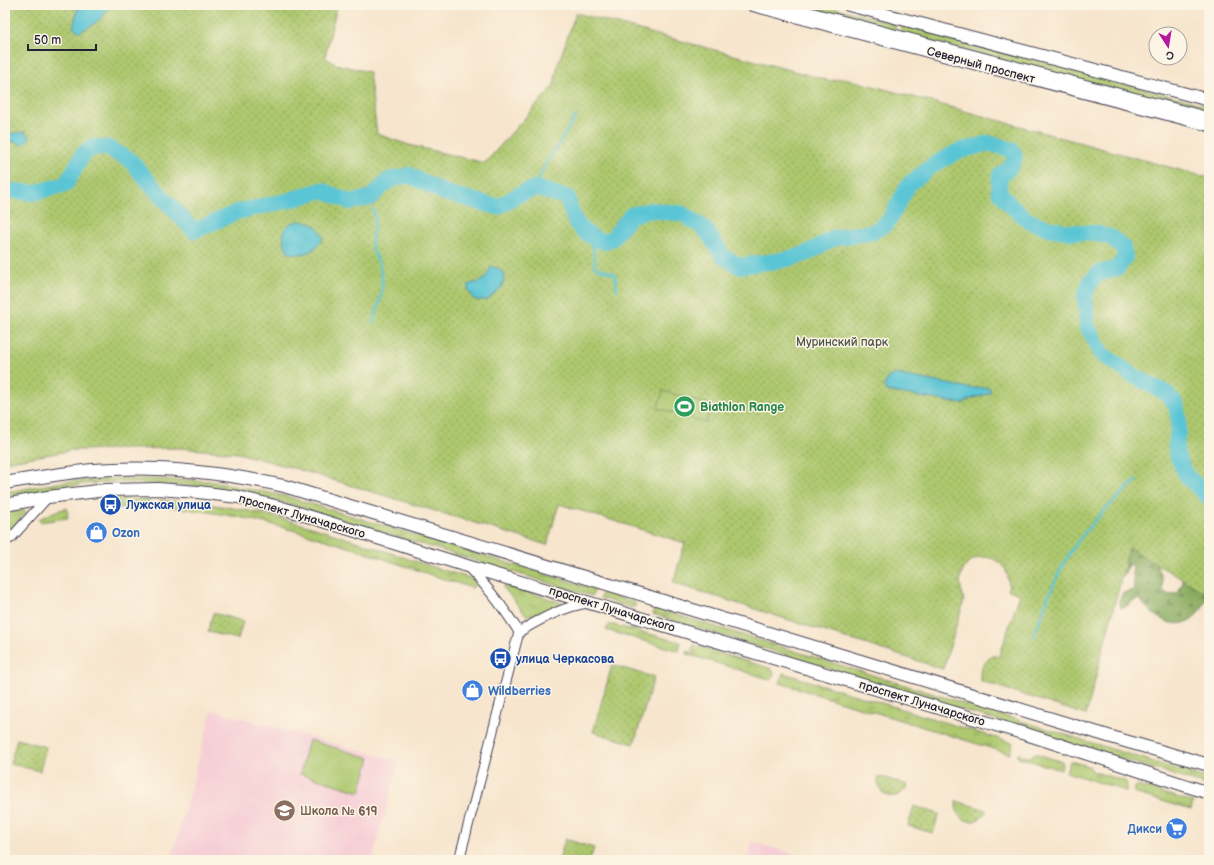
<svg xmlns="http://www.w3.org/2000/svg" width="1214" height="865" viewBox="0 0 1214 865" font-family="'Balsamiq Sans',sans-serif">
  <defs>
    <pattern id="grass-tufts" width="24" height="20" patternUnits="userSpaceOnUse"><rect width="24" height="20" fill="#adc86e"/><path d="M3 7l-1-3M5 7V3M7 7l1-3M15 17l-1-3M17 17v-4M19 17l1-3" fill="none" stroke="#8ca25c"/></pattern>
    <pattern id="forest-firs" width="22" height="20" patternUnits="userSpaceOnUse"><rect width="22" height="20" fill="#8aac61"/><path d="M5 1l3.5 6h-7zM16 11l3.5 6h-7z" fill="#708c51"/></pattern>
    <pattern id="park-dots" width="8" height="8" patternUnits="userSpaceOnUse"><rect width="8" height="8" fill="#adc86e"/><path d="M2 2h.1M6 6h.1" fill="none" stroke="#8ca25c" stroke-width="1.8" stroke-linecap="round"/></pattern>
  </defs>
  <rect width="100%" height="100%" fill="#fcf5e5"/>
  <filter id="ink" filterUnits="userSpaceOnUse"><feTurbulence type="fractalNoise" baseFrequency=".025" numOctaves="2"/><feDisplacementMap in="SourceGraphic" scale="8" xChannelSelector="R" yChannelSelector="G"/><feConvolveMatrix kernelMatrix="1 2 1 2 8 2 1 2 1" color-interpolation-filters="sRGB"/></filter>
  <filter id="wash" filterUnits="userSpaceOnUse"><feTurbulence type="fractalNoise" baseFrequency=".012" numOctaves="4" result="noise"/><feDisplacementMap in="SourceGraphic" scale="16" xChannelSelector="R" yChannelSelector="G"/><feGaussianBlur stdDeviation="0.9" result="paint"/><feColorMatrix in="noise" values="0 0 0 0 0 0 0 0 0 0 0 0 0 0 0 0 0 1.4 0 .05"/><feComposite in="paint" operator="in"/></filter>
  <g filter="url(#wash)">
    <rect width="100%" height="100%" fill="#f7e5cd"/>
    <g fill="#f6cfd6">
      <polygon points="212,710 399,761 372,860 171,860"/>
      <polygon points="752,842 755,843 815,860 748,860"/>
    </g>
    <g fill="url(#grass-tufts)" stroke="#687554">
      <polygon points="793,5 824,5 896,24 894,32"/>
      <polygon points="902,25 1209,106 1209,114 900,33"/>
      <polygon points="120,478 209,481 285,496 595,589 592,596 283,502 209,487 120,482 84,484 5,497 5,492 64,482"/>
      <polygon points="116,499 149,500 148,507 116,508"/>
      <path d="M160 500C200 502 241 508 280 518 344 535 406 560 470 578L477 584 472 588C408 568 345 544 281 527 241 516 199 510 158 506Z"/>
      <polygon points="67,508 68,518 40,522 39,519 56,511"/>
      <polygon points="24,510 26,513 5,535 5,513"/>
      <polygon points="505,585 563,603 563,604 562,606 531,615 526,615 503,587"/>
      <polygon points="602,593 634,602 636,606 632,608 600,598"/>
      <polygon points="655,608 1209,779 1209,786 653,614"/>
      <polygon points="609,625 613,625 681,642 679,651 606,630"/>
      <polygon points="694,645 772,669 774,672 772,680 687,654 687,651 695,653 696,651 692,650"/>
      <polygon points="783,673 1013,743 1010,754 780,683"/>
      <polygon points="1034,753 1063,762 1061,770 1017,757 1018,754 1032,758"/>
      <polygon points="1070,761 1089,766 1092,771 1125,781 1127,785 1126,791 1066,772"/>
      <polygon points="1138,786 1193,802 1191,810 1134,793 1135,787"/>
    </g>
    <path fill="url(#forest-firs)" stroke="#56674e" d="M1136 540C1148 554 1166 570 1162 590L1169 595 1178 593 1183 582 1181 573 1209 595C1204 603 1201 612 1193 618 1175 633 1151 616 1140 599 1132 599 1129 607 1121 608L1119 600 1123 593 1133 590 1134 584 1132 564 1129 565 1123 577 1095 581Z"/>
    <g fill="url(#park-dots)" stroke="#687554">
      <path d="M5 5H337L325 57 335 64 369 72 377 134 409 145 485 163 554 85 558 64 576 13 831 81 844 78 1209 178V595L1129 548 1086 715 981 681C978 667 983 664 993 655L999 657 1020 594 1008 590C1014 553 969 546 961 576 959 584 962 593 964 601L943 669 673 583 685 543 559 504 547 545 297 469 238 453 179 448 74 450 5 462Z"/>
      <polygon points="213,613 243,621 238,639 208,632"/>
      <polygon points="612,665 654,677 634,744 593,732"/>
      <polygon points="17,739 46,747 40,771 10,764"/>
      <path d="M878 776 908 785C898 804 876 798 878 776Z"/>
      <path d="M956 801 987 810C977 829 954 822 956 801Z"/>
      <polygon points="914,806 939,814 933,833 908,826"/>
      <polygon points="565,839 594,848 590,860 559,860"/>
    </g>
    <g fill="#adc86e" stroke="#687554">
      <polygon points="663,391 711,405 706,423 658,408"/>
      <polygon points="309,740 370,758 360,792 300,774"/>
    </g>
    <g fill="#5ac5d5" stroke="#3e7488">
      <path d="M79 5H108C107 19 90 26 79 32L73 27Z"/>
      <polygon points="25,132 30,138 23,145 11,141 5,141 5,134"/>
      <path d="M299 221C312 222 319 225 323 239 313 252 305 256 289 253 280 239 281 223 299 221Z"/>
      <path d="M491 267H496L505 274 502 287 487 300H474L468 289 469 284C483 282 485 280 491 267Z"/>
      <polygon points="895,374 969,388 990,388 990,393 968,400 963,404 886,391 884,385 889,377"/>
    </g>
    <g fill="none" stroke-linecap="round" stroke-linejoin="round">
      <g stroke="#5ac5d5" stroke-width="2.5">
        <polyline points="535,188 545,165 558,146 576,116"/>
        <polyline points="370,198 372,204"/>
        <polyline points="587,235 587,239 594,251 595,267 615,274 617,290"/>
        <path d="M373 323C379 302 386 289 380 266 378 259 372 252 372 246 371 232 378 224 373 209"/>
        <path d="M1034 636C1042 611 1052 586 1064 563 1081 531 1110 504 1137 480"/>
      </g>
      <path stroke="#5ac5d5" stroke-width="16" d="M5 190 33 193 66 184 76 167 83 154 93 147 108 148 130 160 163 198 194 231 237 212 290 200 322 190 350 202 370 198 389 180 409 175 445 193 498 207 518 195 535 188 568 198C572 222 581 235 605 242L613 238 631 215 651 210 683 214 705 229 723 256 739 266 783 260 806 254 834 238 873 232 888 222 909 184 933 165 959 151 989 143 1012 150 1015 155 1014 161 1009 169 1000 175 999 191 1010 205 1029 221 1048 228 1069 232 1096 233 1112 238 1123 247 1125 257 1118 268 1099 273 1090 282 1085 295 1087 325 1102 354 1132 375 1166 393 1176 404 1179 422 1176 446 1177 455 1186 475 1209 498"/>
    </g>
  </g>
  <g filter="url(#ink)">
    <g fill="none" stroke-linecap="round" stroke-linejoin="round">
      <defs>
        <g id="street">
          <polyline points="784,5 1209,117"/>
          <polyline points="5,541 11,538 48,497"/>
          <path d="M468 567C487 586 504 608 519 632"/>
          <path d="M459 860 519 632C540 619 563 607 587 603"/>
        </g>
        <g id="secondary">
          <polyline points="753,5 1209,125"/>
          <polyline points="849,5 1209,100"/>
          <path d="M5 483C34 478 63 473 93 470 157 465 221 472 284 486L1118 739 1209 765"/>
          <polyline points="5,505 48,497 106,490 158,489 198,492 238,497 279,507 467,566 1032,736 1209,793"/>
        </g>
      </defs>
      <use href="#street" stroke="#423f51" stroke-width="11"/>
      <use href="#secondary" stroke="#423f51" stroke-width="14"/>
      <use href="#street" stroke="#fff" stroke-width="9"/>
      <use href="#secondary" stroke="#fff" stroke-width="12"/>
    </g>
  </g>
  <defs>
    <symbol id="stadium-disc" viewBox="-11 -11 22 22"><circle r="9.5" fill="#2e9e5b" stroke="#fcf5e5"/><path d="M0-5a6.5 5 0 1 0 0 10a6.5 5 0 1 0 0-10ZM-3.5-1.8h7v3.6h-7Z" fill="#fff"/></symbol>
    <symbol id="bus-disc" viewBox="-11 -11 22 22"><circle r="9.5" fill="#1a4fb4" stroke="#fcf5e5"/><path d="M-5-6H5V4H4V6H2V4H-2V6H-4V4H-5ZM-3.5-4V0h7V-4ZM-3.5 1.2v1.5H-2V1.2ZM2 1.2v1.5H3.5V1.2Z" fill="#fff"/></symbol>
    <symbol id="shop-disc" viewBox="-11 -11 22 22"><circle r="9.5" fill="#3f7fe0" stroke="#fcf5e5"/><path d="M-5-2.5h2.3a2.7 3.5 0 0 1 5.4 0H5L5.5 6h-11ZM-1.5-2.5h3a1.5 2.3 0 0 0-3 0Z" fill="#fff"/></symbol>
    <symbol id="school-disc" viewBox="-11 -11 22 22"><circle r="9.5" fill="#8d6e63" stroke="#fcf5e5"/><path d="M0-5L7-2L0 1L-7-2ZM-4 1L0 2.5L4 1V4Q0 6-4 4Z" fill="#fff"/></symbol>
    <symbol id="supermarket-disc" viewBox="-11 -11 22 22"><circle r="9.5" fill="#3f7fe0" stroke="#fcf5e5"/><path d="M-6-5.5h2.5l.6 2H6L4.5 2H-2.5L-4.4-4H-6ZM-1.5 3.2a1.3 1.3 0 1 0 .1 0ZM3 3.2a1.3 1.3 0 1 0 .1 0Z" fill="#fff"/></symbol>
  </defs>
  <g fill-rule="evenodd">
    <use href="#stadium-disc" x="672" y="394" width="25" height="25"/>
    <use href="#bus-disc" x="98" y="492" width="25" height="25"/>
    <use href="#shop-disc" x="84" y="520" width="25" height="25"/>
    <use href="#bus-disc" x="488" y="646" width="25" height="25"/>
    <use href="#shop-disc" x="460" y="678" width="25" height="25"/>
    <use href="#school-disc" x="272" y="798" width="25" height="25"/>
    <use href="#supermarket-disc" x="1164" y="816" width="25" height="25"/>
  </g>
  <g text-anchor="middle" stroke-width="3" stroke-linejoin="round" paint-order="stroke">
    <g font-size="12" fill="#22223b" stroke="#fcf5e5">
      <text transform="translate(981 65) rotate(15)" y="4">Северный проспект</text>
      <text transform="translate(302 516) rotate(16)" y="4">проспект Луначарского</text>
      <text transform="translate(612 609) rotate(17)" y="4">проспект Луначарского</text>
      <text transform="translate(922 703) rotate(17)" y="4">проспект Луначарского</text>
    </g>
    <g font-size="12" fill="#4c544a" stroke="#fcf5e5">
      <text x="842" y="346">Муринский парк</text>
    </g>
    <g font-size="12" font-weight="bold" fill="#27864d" stroke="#fcf5e5" text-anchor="start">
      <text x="700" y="411">Biathlon Range</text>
    </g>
    <g font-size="12" font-weight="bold" fill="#164399" stroke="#fcf5e5" text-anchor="start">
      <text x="126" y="509">Лужская улица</text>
      <text x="516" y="663">улица Черкасова</text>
    </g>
    <g font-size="12" font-weight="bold" fill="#366cbe" stroke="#fcf5e5" text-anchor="start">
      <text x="112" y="537">Ozon</text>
      <text x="488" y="695">Wildberries</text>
      <text x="1162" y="833" text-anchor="end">Дикси</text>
    </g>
    <g font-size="12" font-weight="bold" fill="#785e54" stroke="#fcf5e5" text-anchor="start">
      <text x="300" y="815">Школа № 619</text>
    </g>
  </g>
  <rect width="1214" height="865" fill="none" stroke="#fcf5e5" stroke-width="20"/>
  <g transform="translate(1168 46) rotate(168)"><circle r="19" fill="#fcf5e5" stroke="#a5a1a1"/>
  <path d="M0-3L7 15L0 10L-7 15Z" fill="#b5179e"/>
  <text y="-6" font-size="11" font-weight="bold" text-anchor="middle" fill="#22223b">С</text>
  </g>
  <path d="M28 44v6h68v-6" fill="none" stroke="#22223b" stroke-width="2"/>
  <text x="34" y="44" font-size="12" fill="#22223b" stroke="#fcf5e5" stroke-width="3" paint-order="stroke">50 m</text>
</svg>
